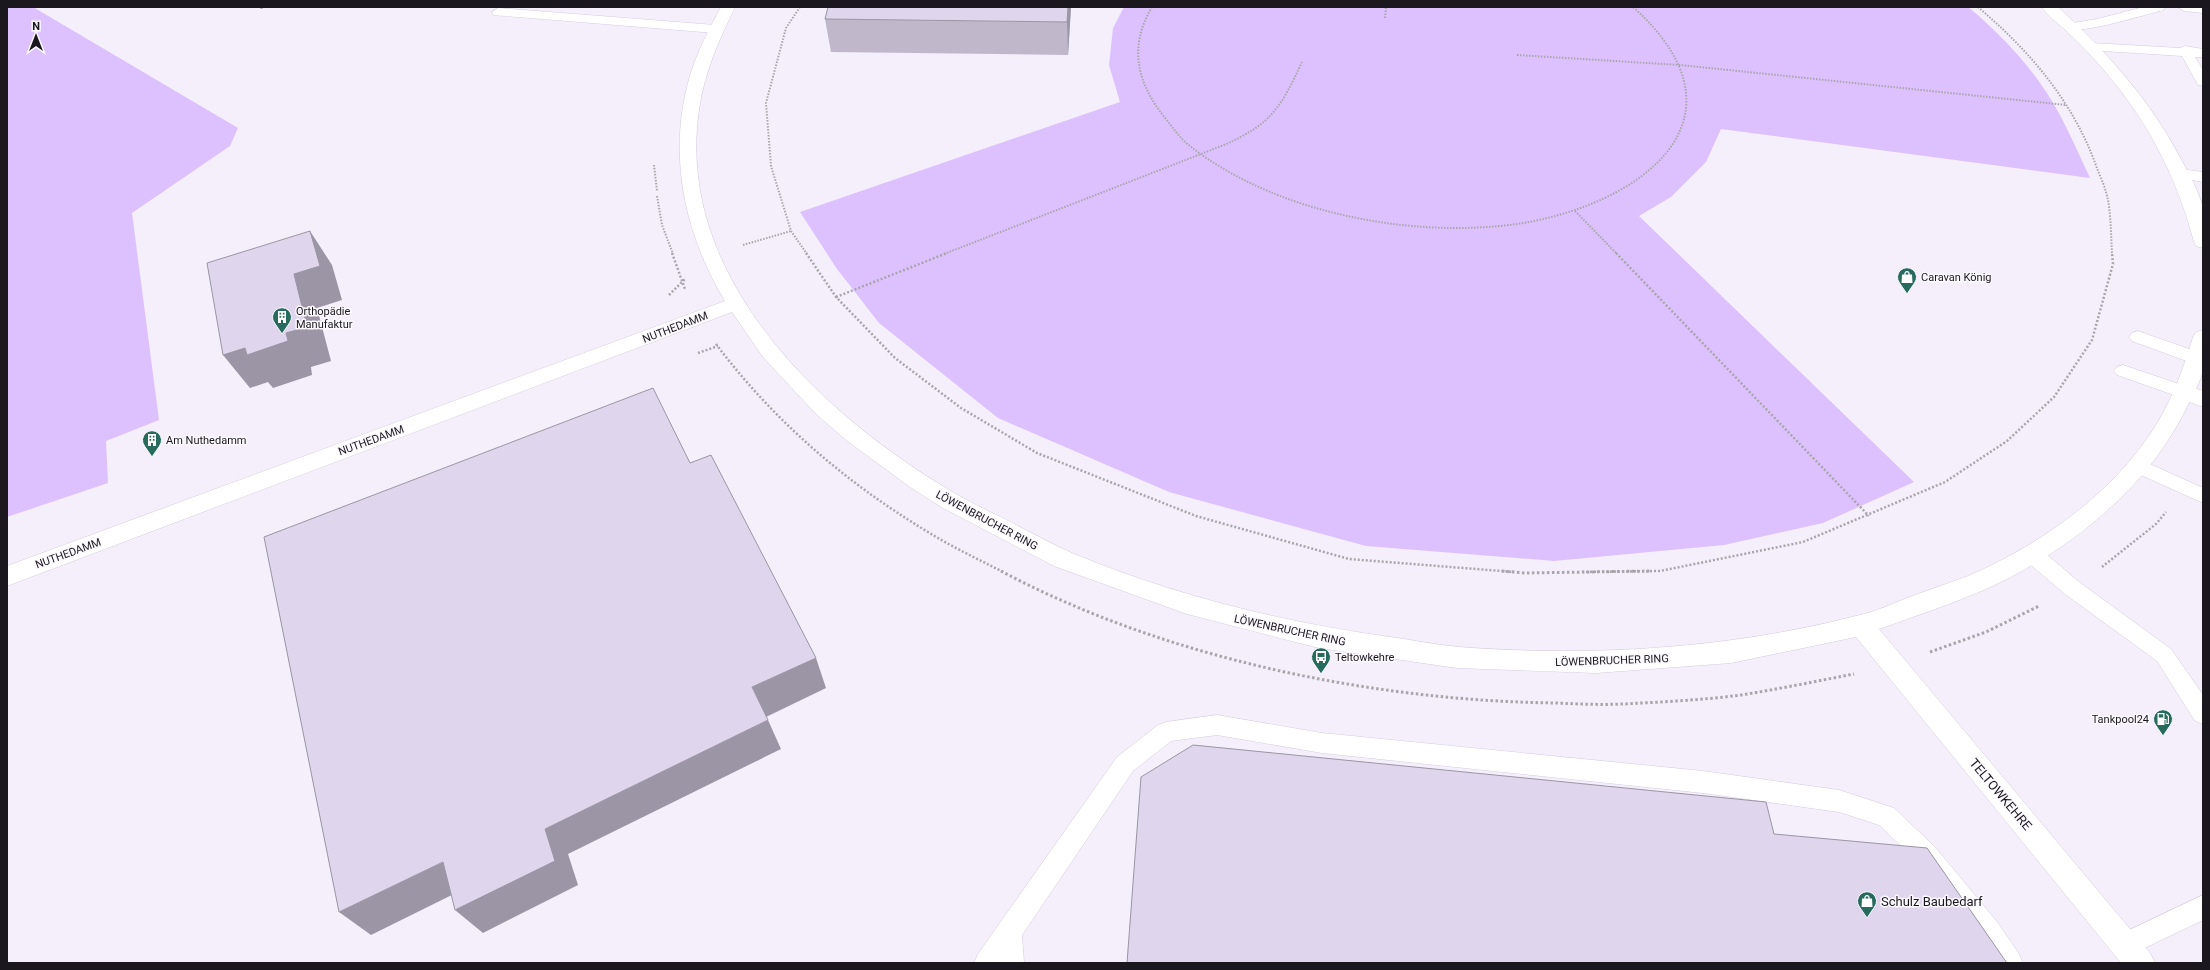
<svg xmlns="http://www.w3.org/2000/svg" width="2210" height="970" viewBox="0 0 2210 970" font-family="Roboto,sans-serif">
  <rect width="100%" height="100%" fill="#fbf9fd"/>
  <rect fill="#f4effb" x="7" y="7" width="2196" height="956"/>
  <g fill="#ddc1fe">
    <polygon points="7,7 33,7 238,128 230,146 132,213 159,420 106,441 108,483 7,517"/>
    <path d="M1124 7H1968C1992 26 2023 58 2040 83 2061 112 2075 146 2090 178L1721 129 1706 162 1671 197 1639 216 1914 482 1823 523 1724 545 1554 561 1366 546 1169 492 998 418 879 323 837 269 800 212 1120 102 1109 65 1113 28Z"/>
  </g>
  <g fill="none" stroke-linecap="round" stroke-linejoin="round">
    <defs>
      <g id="service">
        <path d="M2144 7H2165L2164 10C2149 13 2072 38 2064 27L2066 24 2097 19Z"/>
        <polygon points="2178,7 2203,7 2203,13 2184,11"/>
        <polygon points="498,8 715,25 722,29 715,33 493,15 492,12"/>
        <polygon points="2092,43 2180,48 2185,46 2203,49 2203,57 2195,57 2203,70 2203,86 2198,85 2182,56 2087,50 2085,47"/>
        <polygon points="2181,169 2203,172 2203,182 2176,177 2173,174 2176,171"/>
        <polygon points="2138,331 2203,354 2203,364 2198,365 2192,363 2132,341 2129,337 2132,333"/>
        <polygon points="2123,365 2191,388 2194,393 2191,398 2185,399 2117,375 2114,371 2117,367"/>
        <polygon points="2139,459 2203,488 2203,503 2132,471 2130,466 2132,461"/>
        <polygon points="2032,546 2039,548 2079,582 2171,649 2203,695 2203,724 2195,721 2157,661 2065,594 2025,560 2022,554 2025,548"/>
        <polygon points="1217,715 1322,733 1703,771 1839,790 1894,808 1935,847 1998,923 2019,954 2023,963 1995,963 1980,941 1919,863 1879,825 1839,812 1703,793 1322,753 1217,735 1171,741 1133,771 1022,935 1024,963 974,963 978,954 1117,757 1158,725 1166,722"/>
        <polygon points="2203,895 2203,920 2126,957 2117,954 2114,945 2117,936"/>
      </g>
      <g id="minor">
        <path d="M721 7H735C719 40 704 73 699 110 674 278 824 417 956 494 976 506 998 515 1018 526 1036 535 1054 545 1072 553 1173 595 1281 622 1390 637 1413 640 1436 645 1459 647 1592 657 1727 649 1856 616 1875 612 1894 603 1912 596 1931 589 1950 583 1968 576 2045 543 2124 486 2164 411 2177 387 2185 363 2193 337L2196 332 2203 330C2203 343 2205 357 2203 369 2201 382 2193 394 2188 405 2148 489 2069 551 1986 589 1952 604 1915 616 1879 629L2150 953 2155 963H2121L1856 637 1731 663 1596 673 1457 668 1319 648 1187 614 1054 566 943 508 910 487 846 440 816 414 763 357 732 312 7 586V566L725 301C684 233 667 153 690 76 697 52 709 29 721 7Z"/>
        <path d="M2042 7H2058C2107 52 2151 101 2182 161 2190 175 2199 192 2203 208 2205 220 2203 236 2203 248L2196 246 2194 242C2175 171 2145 116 2096 61 2086 50 2075 39 2063 28 2056 22 2047 15 2042 7Z"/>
      </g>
      <g id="trunk">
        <polygon points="2198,352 2203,353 2203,368 2191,364 2188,359 2191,354"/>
        <polygon points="2185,385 2203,391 2203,407 2178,398 2175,393 2178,388"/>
      </g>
    </defs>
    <use href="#service" stroke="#d5cbe1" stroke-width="1"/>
    <use href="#minor" stroke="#d5cbe1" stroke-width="1"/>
    <use href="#trunk" stroke="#d5cbe1" stroke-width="1"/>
    <g stroke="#a9a6ab" stroke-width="2" stroke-dasharray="1.5 1.5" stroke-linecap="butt">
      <polyline points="800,7 786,28 766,103 771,166 791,231 807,254"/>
      <path d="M1152 7C1128 47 1137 84 1166 119 1172 127 1178 135 1185 142 1270 212 1409 239 1517 224 1638 206 1759 120 1633 7"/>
      <path d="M1978 7C2032 53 2075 104 2098 171 2102 180 2106 190 2108 200 2111 217 2111 236 2112 254"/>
      <polyline points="1385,18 1386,7"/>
      <polyline points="1517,55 1680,65 2066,105"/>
      <polyline points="654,165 657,191"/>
      <polyline points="657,196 662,225 673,254"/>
      <polyline points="1575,211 1617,254"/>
      <polyline points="743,245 791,231"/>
      <path d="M944 254 1224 145C1272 124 1281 107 1302 62"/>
    </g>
    <g stroke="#a9a6ab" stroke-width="2.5" stroke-dasharray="2 2" stroke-linecap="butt">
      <polyline points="672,253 685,289"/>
      <polyline points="806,253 836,297 895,358 961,408 1037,453 1196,516 1349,559 1514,572"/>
      <polyline points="1616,253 1869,516"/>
      <polyline points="669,295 686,278"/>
      <polyline points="836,297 947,253"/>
      <path d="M716 344C774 421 845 482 928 532 952 547 978 559 1003 572"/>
      <polyline points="698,353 718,346"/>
      <polyline points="2102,567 2156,524 2166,512"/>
      <polyline points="1582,572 1660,571 1803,542 1945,482 2007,441 2054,397 2092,340 2113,264 2112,253"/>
    </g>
    <g stroke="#a9a6ab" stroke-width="3" stroke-dasharray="2.5 2.5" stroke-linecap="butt">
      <path d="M1001 571C1164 658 1373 701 1557 703 1579 704 1601 705 1623 704 1662 702 1703 700 1741 695 1779 689 1817 681 1854 674"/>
      <polyline points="1502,571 1525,573 1650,571"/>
      <polyline points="1930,652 1986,632 2039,606"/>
    </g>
    <use href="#service" fill="#fff" fill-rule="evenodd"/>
    <use href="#minor" fill="#fff" fill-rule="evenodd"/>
    <use href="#trunk" fill="#fff" fill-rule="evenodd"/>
  </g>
  <polygon fill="#c0b7cb" points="828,7 1071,7 1068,55 831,52 825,19"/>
  <g fill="#9c95a5">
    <polygon points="259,7 266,7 261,9"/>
    <polygon points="1068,7 1071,7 1068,55 1067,22"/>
    <polygon points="310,231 332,265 342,300 317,308 331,361 311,367 312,375 273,388 268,382 250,388 223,355 286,333 294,274"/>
    <polygon points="816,658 826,688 766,717 752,687"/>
    <polygon points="768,720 781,749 568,854 578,885 483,933 455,910 545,829"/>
    <polygon points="443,862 470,886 371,935 339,912"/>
  </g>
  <g fill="#dfd5ec" stroke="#9c95a5">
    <polygon points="828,7 1068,7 1067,22 825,19"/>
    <polygon points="310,231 320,266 294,274 307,327 286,333 288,341 247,355 245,348 223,355 207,263"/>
    <polygon points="653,388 690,463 711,455 816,658 752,687 768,720 545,829 555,861 455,910 443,862 339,912 264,537"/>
    <polygon points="1193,745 1766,802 1774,834 1927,848 2007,963 1127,963 1141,777"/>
  </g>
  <defs>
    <symbol id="shop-pin" viewBox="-11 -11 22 30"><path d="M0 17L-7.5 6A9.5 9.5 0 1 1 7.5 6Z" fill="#266b5e" stroke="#fbf9fd"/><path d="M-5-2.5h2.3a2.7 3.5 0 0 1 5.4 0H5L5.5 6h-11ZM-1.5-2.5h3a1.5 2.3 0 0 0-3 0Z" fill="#fff"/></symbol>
    <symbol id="building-pin" viewBox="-11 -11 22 30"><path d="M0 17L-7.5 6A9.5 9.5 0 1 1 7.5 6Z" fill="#266b5e" stroke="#fbf9fd"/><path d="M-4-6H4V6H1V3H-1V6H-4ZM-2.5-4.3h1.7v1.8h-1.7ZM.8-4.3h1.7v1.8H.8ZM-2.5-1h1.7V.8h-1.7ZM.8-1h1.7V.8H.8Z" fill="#fff"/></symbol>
    <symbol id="bus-pin" viewBox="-11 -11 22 30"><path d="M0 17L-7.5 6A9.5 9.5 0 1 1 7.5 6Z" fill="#266b5e" stroke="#fbf9fd"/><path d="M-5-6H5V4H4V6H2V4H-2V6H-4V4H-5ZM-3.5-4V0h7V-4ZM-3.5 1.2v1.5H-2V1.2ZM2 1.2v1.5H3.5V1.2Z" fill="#fff"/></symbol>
    <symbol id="fuel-pin" viewBox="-11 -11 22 30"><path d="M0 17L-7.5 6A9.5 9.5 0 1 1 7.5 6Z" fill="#266b5e" stroke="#fbf9fd"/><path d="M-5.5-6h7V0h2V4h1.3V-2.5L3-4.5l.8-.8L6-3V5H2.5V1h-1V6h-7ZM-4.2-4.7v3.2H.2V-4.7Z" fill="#fff"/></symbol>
  </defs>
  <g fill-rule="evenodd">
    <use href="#shop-pin" x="1896" y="266" width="22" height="30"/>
    <use href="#building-pin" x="271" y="306" width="22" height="30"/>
    <use href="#building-pin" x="141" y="429" width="22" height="30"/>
    <use href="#bus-pin" x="1310" y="646" width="22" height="30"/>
    <use href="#fuel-pin" x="2152" y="708" width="22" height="30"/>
    <use href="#shop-pin" x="1856" y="890" width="22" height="30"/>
  </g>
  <g text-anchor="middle" stroke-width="3" stroke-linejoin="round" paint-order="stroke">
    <g font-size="11" fill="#1b171f" stroke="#fbf9fd" text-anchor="start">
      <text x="1921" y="281">Caravan König</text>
      <text x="296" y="315">Orthopädie<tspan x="296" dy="13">Manufaktur</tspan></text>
      <text x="166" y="444">Am Nuthedamm</text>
      <text x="1335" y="661">Teltowkehre</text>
      <text x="2149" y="723" text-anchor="end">Tankpool24</text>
    </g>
    <g font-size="11" fill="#1b171f" stroke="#fbf9fd">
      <text transform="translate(675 327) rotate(-21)" y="4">NUTHEDAMM</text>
      <text transform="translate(371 440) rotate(-20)" y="4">NUTHEDAMM</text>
      <text transform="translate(987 520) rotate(28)" y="4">LÖWENBRUCHER RING</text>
      <text transform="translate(68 553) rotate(-20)" y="4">NUTHEDAMM</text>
      <text transform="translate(1290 630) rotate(12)" y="4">LÖWENBRUCHER RING</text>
      <text transform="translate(1612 660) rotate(-2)" y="4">LÖWENBRUCHER RING</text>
    </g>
    <g font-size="13" fill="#1b171f" stroke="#fbf9fd">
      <text transform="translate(2001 794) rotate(50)" y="5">TELTOWKEHRE</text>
    </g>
    <g font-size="13" fill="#1b171f" stroke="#fbf9fd" text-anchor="start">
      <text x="1881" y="906">Schulz Baubedarf</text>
    </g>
  </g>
  <rect width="2210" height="970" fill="none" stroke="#1b171f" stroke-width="16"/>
  <g transform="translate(36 36)" stroke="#fbf9fd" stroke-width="3" paint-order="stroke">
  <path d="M0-3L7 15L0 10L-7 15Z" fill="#1b171f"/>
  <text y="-6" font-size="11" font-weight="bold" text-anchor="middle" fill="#1b171f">N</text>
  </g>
</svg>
